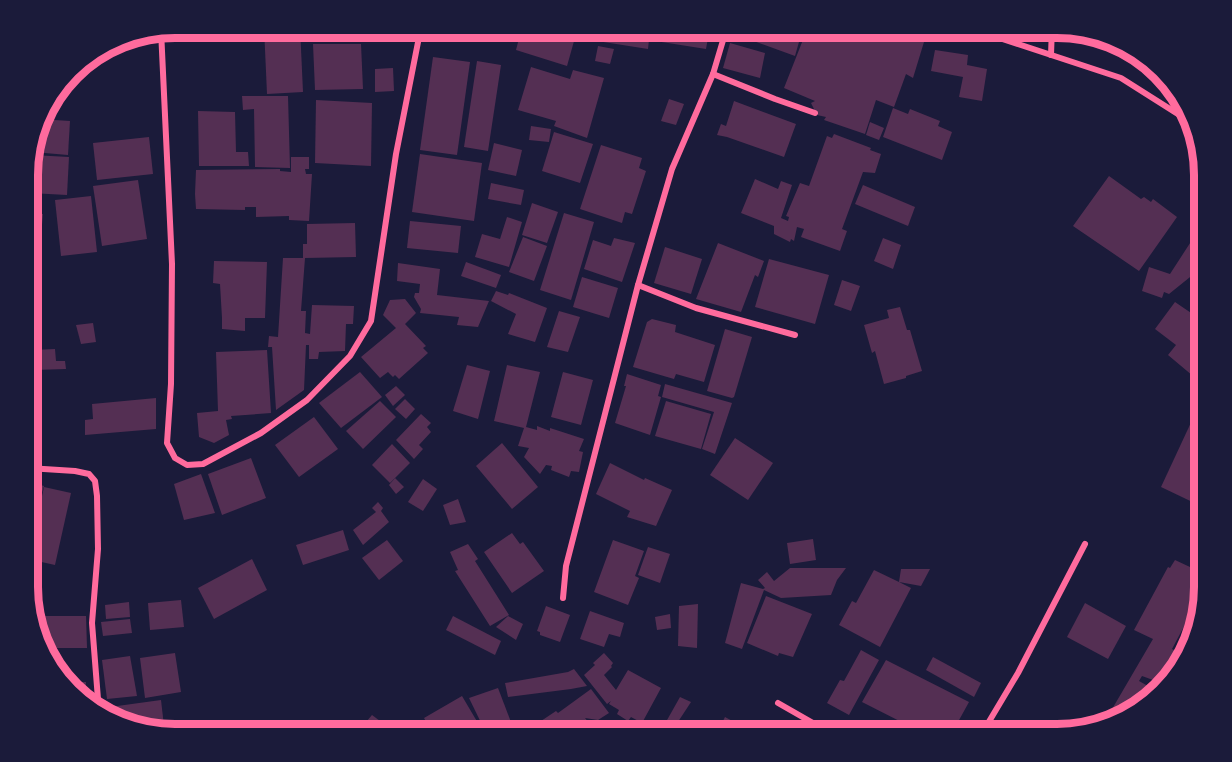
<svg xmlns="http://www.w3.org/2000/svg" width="1232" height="762" viewBox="0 0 1232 762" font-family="'Noto Sans',sans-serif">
  <rect width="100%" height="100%" fill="#1b1b3a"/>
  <g fill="#542f53">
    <polygon points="264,27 300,27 303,92 267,94"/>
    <polygon points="338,27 373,27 374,40 339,42"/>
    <polygon points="522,27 578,27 567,66 516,50"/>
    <polygon points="587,27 710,27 706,49 649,40 648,49 597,41 584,38"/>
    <polygon points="736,27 760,27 794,39 794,41 799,42 795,56 734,34"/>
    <polygon points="808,27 851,27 849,31 855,34 865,30 878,34 880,30 924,42 913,78 906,74 894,107 876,100 865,134 824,120 826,117 817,115 811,103 815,101 784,88"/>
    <polygon points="730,43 765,53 760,78 723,68"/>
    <polygon points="313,44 361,44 363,89 315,90"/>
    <polygon points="598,46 614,49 610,64 595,61"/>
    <polygon points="935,50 968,55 967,65 987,69 982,101 959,97 963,77 931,71"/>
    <polygon points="433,57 470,62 457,155 420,150"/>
    <polygon points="477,61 501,65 488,151 464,147"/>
    <polygon points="531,67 570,79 573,70 604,78 587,138 554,126 556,121 518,110"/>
    <polygon points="393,68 394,91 375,92 375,69"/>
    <polygon points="242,96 288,96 290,168 255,167 254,109 243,110"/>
    <polygon points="669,99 684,104 676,125 661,121"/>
    <polygon points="316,100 372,103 371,166 315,163"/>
    <polygon points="734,101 796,124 784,157 727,137 717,135 721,124 726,126"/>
    <polygon points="893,108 908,114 910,109 940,121 938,126 952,132 942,160 883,137"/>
    <polygon points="198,111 235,112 236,152 248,152 249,166 199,166"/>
    <polygon points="39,119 70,121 68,155 33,152 34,137"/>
    <polygon points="870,122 884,128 879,140 866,135"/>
    <polygon points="531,126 551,129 549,142 529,140"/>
    <polygon points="554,132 593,144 580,183 542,171"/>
    <polygon points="834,134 871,148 870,150 881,154 875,173 863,172 842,229 847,231 840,251 801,237 804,229 797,227 794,241 791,239 790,242 774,234 774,226 741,213 755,179 778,189 781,181 792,185 781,218 788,221 789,217 786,216 800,183 809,186 827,136 832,138"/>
    <polygon points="149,137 153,174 97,180 93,143"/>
    <polygon points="494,143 522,150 516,176 488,170"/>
    <polygon points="601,145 642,158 639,168 646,171 632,214 625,212 622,223 580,209"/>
    <polygon points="420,154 482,163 474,221 412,212"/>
    <polygon points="32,155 69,157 67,195 30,193"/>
    <polygon points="291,157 309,157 309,169 305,169 306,174 312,174 309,221 289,220 289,216 256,217 256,207 245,207 245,210 196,209 195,194 196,170 280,169 280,171 291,172"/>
    <polygon points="1109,176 1141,199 1144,197 1151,202 1153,199 1177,217 1139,271 1073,226"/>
    <polygon points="138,180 147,239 102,246 93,186"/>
    <polygon points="491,183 524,190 521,205 488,199"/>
    <polygon points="863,185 915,207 908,226 855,204"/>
    <polygon points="91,196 97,252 61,256 55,200"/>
    <polygon points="532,203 558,212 547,243 522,235"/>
    <polygon points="28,213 43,214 37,278 28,277"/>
    <polygon points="564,213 594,222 571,300 540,290"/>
    <polygon points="507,217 522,222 509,267 475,257 482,234 500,239"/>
    <polygon points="1205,220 1205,265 1169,294 1164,292 1162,298 1142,291 1149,267 1170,274"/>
    <polygon points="410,221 461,226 458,253 407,248"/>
    <polygon points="355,223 356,257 305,258 301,311 306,311 305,333 310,334 312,305 354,306 353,324 346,324 345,351 319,352 318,359 309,359 309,345 306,345 304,390 276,410 272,347 268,347 269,336 278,337 283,258 303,258 303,244 307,244 307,224"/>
    <polygon points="523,237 547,246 534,281 509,272"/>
    <polygon points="614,238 635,243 622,282 584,269 593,240 611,246"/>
    <polygon points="883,238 901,245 893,269 874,261"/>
    <polygon points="718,243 764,261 758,277 755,275 741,312 696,299"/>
    <polygon points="665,247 702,259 691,294 654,283"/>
    <polygon points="769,259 829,275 815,324 755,307"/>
    <polygon points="214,261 267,262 265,318 245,318 245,331 222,329 222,318 220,284 213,283"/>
    <polygon points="466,262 501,275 496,288 461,276"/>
    <polygon points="398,263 440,269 437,295 489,301 478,327 457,325 459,317 420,313 421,309 414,297 415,293 419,293 420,284 397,281"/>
    <polygon points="582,277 618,288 609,318 573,307"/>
    <polygon points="842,280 860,286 851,311 834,305"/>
    <polygon points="496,291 508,295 509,293 547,308 535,342 508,334 516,314 491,301"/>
    <polygon points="405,299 416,313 405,324 426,346 423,348 428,353 399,379 395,375 393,377 388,372 380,378 361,357 396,328 383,315 390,300"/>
    <polygon points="1175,302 1197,317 1205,307 1205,362 1193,376 1168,355 1176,345 1155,329"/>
    <polygon points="900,307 907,330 910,330 922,371 906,376 906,378 884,384 875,351 872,353 864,325 889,318 887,310"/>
    <polygon points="559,311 580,317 568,352 547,347"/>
    <polygon points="652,319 676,325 675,332 715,345 704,382 676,374 674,379 633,367 647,322"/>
    <polygon points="93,323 96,342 81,344 76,325"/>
    <polygon points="725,329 752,337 734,397 732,398 707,391"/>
    <polygon points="55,349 56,361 65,361 66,369 34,370 33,350"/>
    <polygon points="267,350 271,413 231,416 232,419 226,420 229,435 214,443 199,437 197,413 218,411 216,352"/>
    <polygon points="467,365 490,371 478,419 453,411"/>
    <polygon points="507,365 540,372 526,427 537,430 537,426 550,431 550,428 584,439 579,451 583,452 579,472 571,471 569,477 551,470 552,466 546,465 540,474 524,457 529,448 518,446 524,428 494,421"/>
    <polygon points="360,372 382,397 341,428 319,403"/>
    <polygon points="563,372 593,380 581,425 551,417"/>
    <polygon points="627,374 661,385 658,396 661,397 650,435 615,423 626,386 624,386"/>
    <polygon points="665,384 732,403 715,454 702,449 714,412 662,397"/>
    <polygon points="396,386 405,395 393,406 385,395"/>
    <polygon points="156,398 156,429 85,435 85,420 93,419 92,404"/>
    <polygon points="405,399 415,409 406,419 395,409"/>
    <polygon points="380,401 396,417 363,449 346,431"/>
    <polygon points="666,401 711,414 701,449 655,436"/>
    <polygon points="1201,401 1205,403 1205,508 1161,487"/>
    <polygon points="421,414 431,423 427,427 431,432 419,445 423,449 414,459 396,440"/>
    <polygon points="314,417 338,449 299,477 275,445"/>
    <polygon points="735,438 773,463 748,500 710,475"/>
    <polygon points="502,443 538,487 512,509 476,466"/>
    <polygon points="392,444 410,463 390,483 372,465"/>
    <polygon points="251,458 266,498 222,515 208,474"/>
    <polygon points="610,463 644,480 645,478 672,490 656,526 627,517 630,511 596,494"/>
    <polygon points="201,474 215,513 184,520 174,484"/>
    <polygon points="395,478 404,487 396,494 389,485"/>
    <polygon points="423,479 437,489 423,511 408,502"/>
    <polygon points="28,481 44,486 31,531 28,530"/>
    <polygon points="44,487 71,493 55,565 28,559"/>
    <polygon points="458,499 466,522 450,525 443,505"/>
    <polygon points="378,502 383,508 381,511 389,522 363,545 353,530 376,512 372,508"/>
    <polygon points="343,530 349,550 303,565 296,545"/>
    <polygon points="512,533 520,544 523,542 544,571 512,593 484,552"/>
    <polygon points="1205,538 1205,587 1172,649 1185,656 1180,669 1163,685 1153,680 1142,676 1139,681 1157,691 1131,715 1110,721 1112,718 1108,716 1153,639 1134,630 1168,567 1170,568 1175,560 1190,567"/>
    <polygon points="813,539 816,560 790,564 787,543"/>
    <polygon points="387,540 403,561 379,580 362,558"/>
    <polygon points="613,540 644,551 635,576 639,578 628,605 594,592"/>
    <polygon points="468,544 478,559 475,561 509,615 490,626 455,571 458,570 450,552"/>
    <polygon points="648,547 670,554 660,583 638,575"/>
    <polygon points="252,559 267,590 214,619 198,588"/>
    <polygon points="790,568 846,568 837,580 831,595 781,598 764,590 742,649 725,643 741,583 763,589 765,588 758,580 767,572 774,581"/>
    <polygon points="901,569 930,569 921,586 899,582 911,588 880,647 839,625 852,601 856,603 874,570 899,582"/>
    <polygon points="766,596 812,614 793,657 779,653 778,656 747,643"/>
    <polygon points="181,600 184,627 150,630 148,603"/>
    <polygon points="129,602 130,617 106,619 105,605"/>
    <polygon points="1085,603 1126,626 1108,659 1067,637"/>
    <polygon points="698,604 697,648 678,646 679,606"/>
    <polygon points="546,606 570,615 560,642 540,635 540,632 537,631"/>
    <polygon points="590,611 624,623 620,637 609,634 604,647 580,639"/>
    <polygon points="670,614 671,628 657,630 655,617"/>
    <polygon points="35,616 86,616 87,648 44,648 35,624"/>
    <polygon points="453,616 501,641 495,655 446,630"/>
    <polygon points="508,616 523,624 516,640 496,627"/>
    <polygon points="130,619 132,633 103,636 101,622"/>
    <polygon points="861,650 879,660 849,715 827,703 840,680 844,681"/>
    <polygon points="175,653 181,692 145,698 140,658"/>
    <polygon points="604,653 613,663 611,666 612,667 604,675 616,690 628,670 661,688 642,723 631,717 628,721 617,714 619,710 609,704 611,701 607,704 584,675 595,665 593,663"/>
    <polygon points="130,656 137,696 107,699 102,660"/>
    <polygon points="933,657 981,683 974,697 926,670"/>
    <polygon points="63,658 65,678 61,678 52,669 48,659"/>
    <polygon points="886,660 969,702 953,731 945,727 941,735 927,735 862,702"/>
    <polygon points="574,669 587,686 571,689 508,697 505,683 568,672"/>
    <polygon points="65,682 86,682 85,702"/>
    <polygon points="498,688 514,730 502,735 487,735 469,698"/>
    <polygon points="591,689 609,713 598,720 585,718 599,735 552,735 566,723 563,723 545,735 542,735 535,725 556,711 558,713"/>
    <polygon points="462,696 485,735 447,735 442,728 433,734 424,718"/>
    <polygon points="680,697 691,702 670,734 662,729"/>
    <polygon points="161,700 164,726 152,728 111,716 110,707"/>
    <polygon points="372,715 388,727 382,735 355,735"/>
    <polygon points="725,717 758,735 716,735"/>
    <polygon points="905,726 908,726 912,733 911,735 896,735 899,727"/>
  </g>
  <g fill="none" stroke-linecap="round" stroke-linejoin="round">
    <g stroke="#ff6b9d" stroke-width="6">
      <polyline points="966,27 1121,78 1181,116 1193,125"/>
      <polyline points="161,30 172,264 171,384 167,443 175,458 187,465 203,464 261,433 307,400 350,356 371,321 396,154 421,27"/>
      <polyline points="1051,55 1052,27"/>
      <polyline points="713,74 775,99 815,113"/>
      <polyline points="638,285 696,308 795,335"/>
      <polyline points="28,468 75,471 89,474 95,481 97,496 98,549 92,623 99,712"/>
      <polyline points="563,598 566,566 638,285 672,169 713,74 727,27"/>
      <polyline points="778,703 834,735"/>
      <polyline points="981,735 1018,673 1085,544"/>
    </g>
  </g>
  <path d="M0 0H1232V762H0ZM175 38H1057A137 137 0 0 1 1194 175V587A137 137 0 0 1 1057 724H175A137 137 0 0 1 38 587V175A137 137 0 0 1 175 38Z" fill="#1b1b3a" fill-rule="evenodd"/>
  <path fill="none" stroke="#ff6b9d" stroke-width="8" d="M175 38H1057A137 137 0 0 1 1194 175V587A137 137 0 0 1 1057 724H175A137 137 0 0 1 38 587V175A137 137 0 0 1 175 38Z"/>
</svg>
